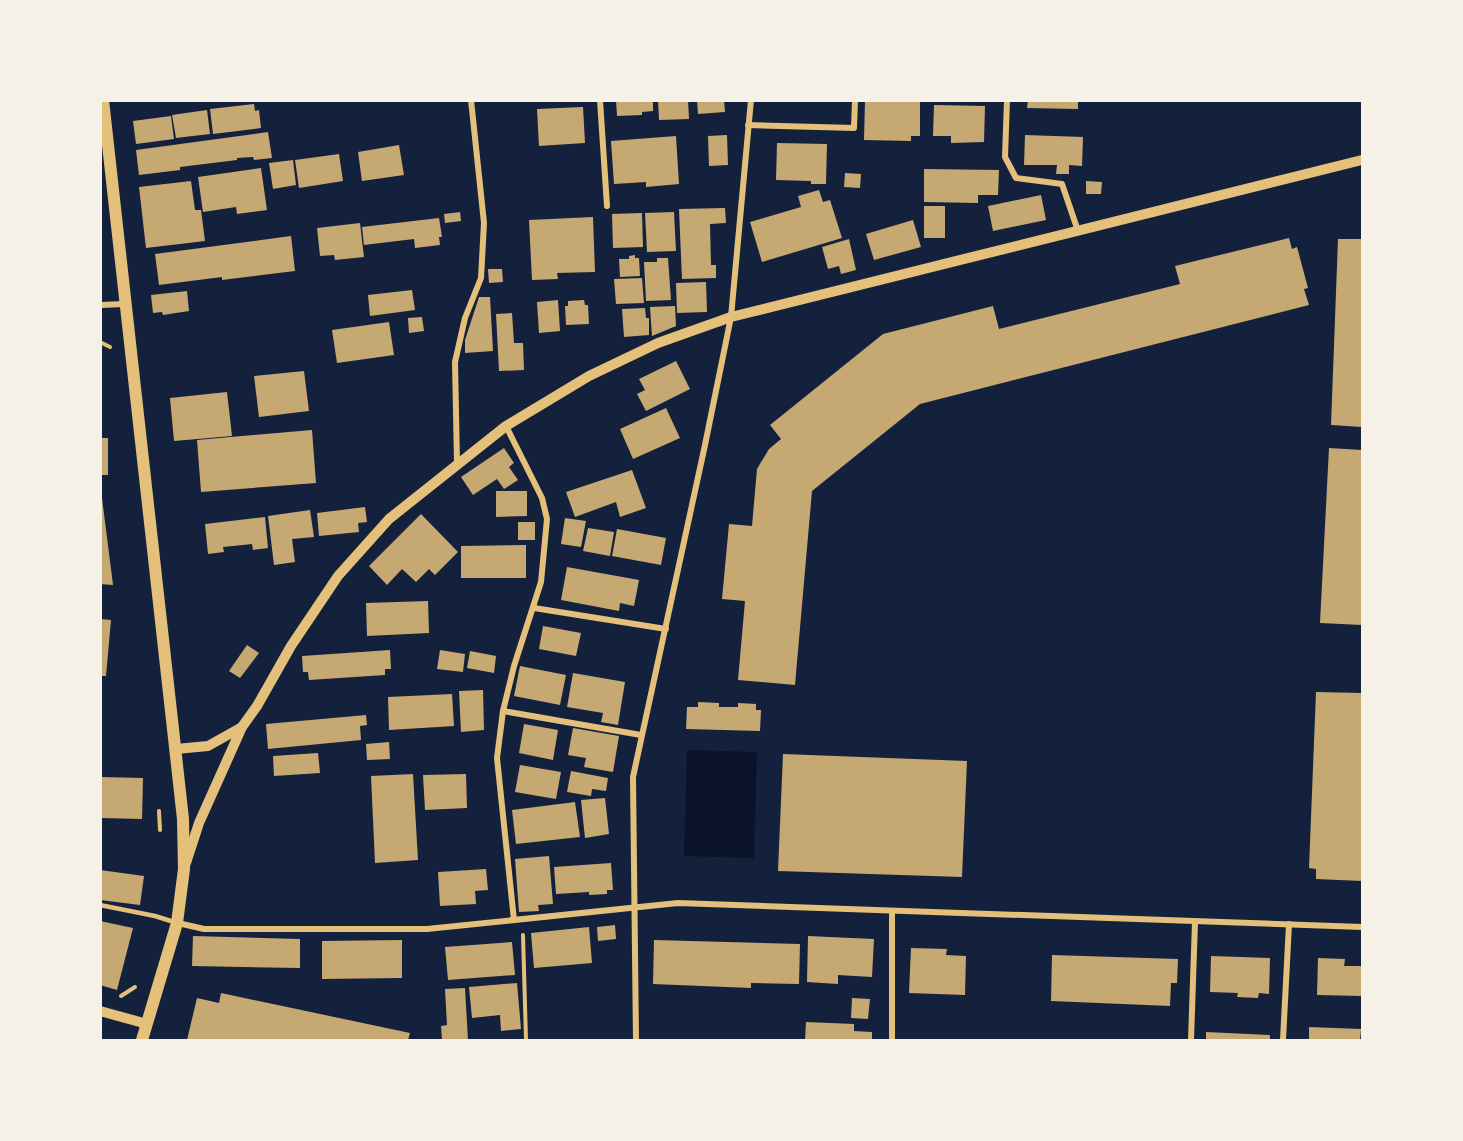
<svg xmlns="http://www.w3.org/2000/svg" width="1463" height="1141" viewBox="0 0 1463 1141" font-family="'Sofia Sans Condensed',sans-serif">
  <rect width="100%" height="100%" fill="#14213d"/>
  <polygon fill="#0b132b" points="687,750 757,752 754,858 684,856"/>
  <g fill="#c6a872">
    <polygon points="616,100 653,100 653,111 642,112 642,115 617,116"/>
    <polygon points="658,100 688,100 689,119 659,120"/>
    <polygon points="697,100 724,100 725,112 698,114"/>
    <polygon points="865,100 920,100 920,136 911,136 911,141 864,140"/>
    <polygon points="1028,100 1078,100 1078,109 1027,108"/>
    <polygon points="254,104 255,111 259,110 261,128 213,134 210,109"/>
    <polygon points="934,105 985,106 984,142 951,143 951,136 933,136"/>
    <polygon points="583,107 585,143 539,146 537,109"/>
    <polygon points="207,110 210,134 176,138 172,115"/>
    <polygon points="171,116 174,139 136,144 133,121"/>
    <polygon points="268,132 272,158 254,160 253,157 237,158 237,160 180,167 180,170 139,175 136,150"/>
    <polygon points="727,135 728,165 709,166 708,136"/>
    <polygon points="1025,135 1083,137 1082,166 1069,165 1069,174 1056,174 1057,165 1024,165"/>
    <polygon points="676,136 679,184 646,187 646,182 614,184 611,141"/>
    <polygon points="777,143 827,144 826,184 811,184 811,181 776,180"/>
    <polygon points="399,145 404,175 362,181 358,152"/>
    <polygon points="339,154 343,181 299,188 295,160"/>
    <polygon points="293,160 296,185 273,189 269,163"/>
    <polygon points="261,168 267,210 237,214 236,207 203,212 198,177"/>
    <polygon points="924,169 999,170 998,195 978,195 978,203 924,202"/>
    <polygon points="845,173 861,174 860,188 844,187"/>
    <polygon points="191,181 195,210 201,210 205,241 146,248 139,187"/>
    <polygon points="1086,181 1102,182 1101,194 1086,194"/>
    <polygon points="819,190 823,202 830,200 842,238 762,262 750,222 801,207 798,196"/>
    <polygon points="1041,195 1046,220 993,231 988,206"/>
    <rect x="924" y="206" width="21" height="32"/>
    <polygon points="725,208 726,223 710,224 711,265 716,265 716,278 682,279 679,209"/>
    <polygon points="460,212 461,221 445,223 444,214"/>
    <polygon points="674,212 676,251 647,252 645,213"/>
    <polygon points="642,213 643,247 613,248 612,214"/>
    <polygon points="593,217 595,272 557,273 558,279 532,280 529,220"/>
    <polygon points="439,218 442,237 439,237 440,245 415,248 414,239 364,245 362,227"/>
    <polygon points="913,220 921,247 874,260 866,234"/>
    <polygon points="360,223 364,257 335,260 334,255 320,256 317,228"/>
    <polygon points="291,236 295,271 222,280 222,277 159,285 155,254"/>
    <polygon points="1289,238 1292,249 1297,247 1308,288 1304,289 1309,305 920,404 812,491 795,685 738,680 745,601 722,599 729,524 752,526 757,469 769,449 781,439 770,425 883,334 993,306 999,329 1180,284 1175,266"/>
    <polygon points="849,239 856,270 841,274 839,266 828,269 822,247"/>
    <polygon points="1338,239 1362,239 1362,427 1331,425"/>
    <polygon points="635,255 635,258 639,258 640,276 620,277 619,259 629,259 629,256"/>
    <polygon points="657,258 668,258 671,300 646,301 644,262 657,262"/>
    <polygon points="488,269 502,269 503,282 489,283"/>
    <polygon points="642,278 644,303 616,304 614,279"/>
    <polygon points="706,282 707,312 677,313 676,283"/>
    <polygon points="412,290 415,310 370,316 368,295"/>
    <polygon points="187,291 189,311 163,315 162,312 153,313 151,295"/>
    <polygon points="479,297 490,297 493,351 465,353 465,340"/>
    <polygon points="558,300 560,331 539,333 537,302"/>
    <polygon points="584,300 585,305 588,305 589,324 566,325 565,306 568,306 568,301"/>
    <polygon points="675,306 676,326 652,336 650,307"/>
    <polygon points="645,308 646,318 649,318 649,335 624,337 622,309"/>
    <polygon points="512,313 514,343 523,343 524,370 499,371 496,314"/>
    <polygon points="422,317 424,331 409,333 408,318"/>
    <polygon points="389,322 394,355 337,363 332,330"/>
    <polygon points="676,361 690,389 646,411 637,394 645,390 639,379"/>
    <polygon points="304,371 309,411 259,417 254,376"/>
    <polygon points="227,392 232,436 174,441 170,398"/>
    <polygon points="666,408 680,438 633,459 620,429"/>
    <polygon points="312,430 316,483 201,492 197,440"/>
    <rect x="100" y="438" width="8" height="37"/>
    <polygon points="504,448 514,463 509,467 518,480 504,489 497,479 473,495 461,477"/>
    <polygon points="1329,448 1362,450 1362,625 1320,623"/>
    <polygon points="632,470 646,508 620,517 616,502 575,517 566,492"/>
    <polygon points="496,491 527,491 527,516 496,517"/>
    <polygon points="100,498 102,498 113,585 100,584"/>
    <polygon points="365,507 367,522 358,523 359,532 319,536 317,513"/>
    <polygon points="310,510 314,537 292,539 295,562 274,565 268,516"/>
    <polygon points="421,514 458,552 435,575 429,569 416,582 402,569 387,585 369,566"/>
    <polygon points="265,517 268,548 253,550 252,544 223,547 224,552 208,554 205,524"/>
    <polygon points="565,518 586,521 581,547 561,544"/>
    <rect x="518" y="522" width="17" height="18"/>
    <polygon points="588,528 614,532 610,556 583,551"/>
    <polygon points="617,529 666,538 661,565 612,556"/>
    <polygon points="526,545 526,578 461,578 461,546"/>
    <polygon points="567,567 639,580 634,606 620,603 619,611 561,600"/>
    <polygon points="428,601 429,633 367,636 366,603"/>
    <polygon points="100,619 111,620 106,676 100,676"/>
    <polygon points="543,626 581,633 576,656 539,649"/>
    <polygon points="247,645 259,653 240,678 229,671"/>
    <polygon points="390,650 391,669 385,669 385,675 309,680 308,672 303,672 302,656"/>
    <polygon points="440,650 465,654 463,672 437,669"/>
    <polygon points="470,651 496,656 494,673 467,668"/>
    <polygon points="520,666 566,675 560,705 514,696"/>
    <polygon points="573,673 625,682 618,725 601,722 603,713 567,707"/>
    <polygon points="483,690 484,730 461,732 459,691"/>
    <polygon points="1316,692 1362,693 1362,881 1316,879 1316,869 1309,868"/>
    <polygon points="452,694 454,726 389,730 388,697"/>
    <polygon points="698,702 719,703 719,707 738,707 738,703 756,704 756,710 761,710 760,731 686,729 687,707 698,707"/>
    <polygon points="366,715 367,725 360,726 361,740 268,749 266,724"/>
    <polygon points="524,724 558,730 553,760 519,753"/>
    <polygon points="573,728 619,736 613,772 584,767 586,758 568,755"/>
    <polygon points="389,742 390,759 367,760 366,744"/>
    <polygon points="318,753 320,773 274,776 273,756"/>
    <polygon points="783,754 967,761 962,877 778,871"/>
    <polygon points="520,765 561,772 556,799 515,792"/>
    <polygon points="571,771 608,778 606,791 592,789 591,796 567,792"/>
    <polygon points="413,774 418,860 375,863 371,776"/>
    <polygon points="466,774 467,808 425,810 423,775"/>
    <polygon points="100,777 143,778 142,819 101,818"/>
    <polygon points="605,798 609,834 585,838 581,800"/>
    <polygon points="575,802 580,837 516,844 512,810"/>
    <polygon points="549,856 553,904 538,905 539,911 519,912 515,859"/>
    <polygon points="611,863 613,890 607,890 607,894 589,895 589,892 556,894 554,867"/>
    <polygon points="486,869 488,890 475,891 476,904 440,906 438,872"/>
    <polygon points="100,870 144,876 140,905 100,900"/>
    <polygon points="100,921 133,928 117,990 100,985"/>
    <polygon points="615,925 616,939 598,941 597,927"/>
    <polygon points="589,927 592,963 534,968 531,933"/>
    <polygon points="193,936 300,939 300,968 192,966"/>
    <polygon points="808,936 874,939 872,977 838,975 838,984 807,982"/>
    <polygon points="402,940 402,978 322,979 322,941"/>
    <polygon points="654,940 800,944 799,984 751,983 751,988 653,984"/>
    <polygon points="512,942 515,975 448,980 445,947"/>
    <polygon points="911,948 947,949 946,955 966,956 965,995 909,993"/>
    <polygon points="1052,955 1178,959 1177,983 1171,983 1170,1006 1051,1001"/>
    <polygon points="1211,956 1270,958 1269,994 1259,993 1258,998 1237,997 1238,993 1210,992"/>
    <polygon points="1318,958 1345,959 1344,966 1362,966 1362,996 1317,995"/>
    <polygon points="517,983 521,1029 501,1031 500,1015 472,1018 469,987"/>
    <polygon points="465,988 468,1040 442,1040 441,1026 447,1025 445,989"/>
    <polygon points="221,993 410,1033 408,1040 187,1040 197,998 219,1003"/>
    <polygon points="852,998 870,999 868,1019 851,1018"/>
    <polygon points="806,1022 854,1024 854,1031 872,1032 872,1040 805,1040"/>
    <polygon points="1309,1027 1361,1029 1360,1040 1309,1040"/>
    <polygon points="1206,1032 1270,1035 1270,1040 1206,1040"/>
  </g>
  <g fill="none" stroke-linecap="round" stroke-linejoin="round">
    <g stroke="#e5c07b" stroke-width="4">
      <polyline points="100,342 110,347"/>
      <polyline points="159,811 160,830"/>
      <polyline points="523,935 526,1040"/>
      <polyline points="121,996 135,987"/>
    </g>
    <polyline stroke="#e5c07b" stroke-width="4.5" points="100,905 155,916 174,922"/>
    <g stroke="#e5c07b" stroke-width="6">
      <polyline points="600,100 607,206"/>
      <polyline points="1007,100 1005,157 1016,178 1062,184 1078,231"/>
      <polyline points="748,125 854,128 855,100"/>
      <polyline points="100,305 125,304"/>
      <polyline points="506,426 542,498 547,519 541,582 514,666 503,711 497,758 514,920"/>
      <polyline points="457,463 455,362 465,318 481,278 484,223 471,100"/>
      <polyline points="534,608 666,629"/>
      <polyline points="503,711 641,735"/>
      <polyline points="892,911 892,1040"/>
      <polyline points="178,923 204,929 427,929 678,903 1362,927"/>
      <polyline points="636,1040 633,777 705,445 731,317 751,100"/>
      <polyline points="1191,1040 1195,922"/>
      <polyline points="1283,1040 1289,924"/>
    </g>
    <g stroke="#e5c07b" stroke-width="10">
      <polyline points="176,749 208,746 242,727"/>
      <polyline points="186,863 199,823 242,727 257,706 291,646 338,576 389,519 506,426 589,376 658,343 731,317 1362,160"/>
      <polyline points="100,1011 147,1024"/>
    </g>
    <polyline stroke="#e5c07b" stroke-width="12" points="103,100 183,819 184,869 177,923 142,1040"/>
  </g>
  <rect width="1463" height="1141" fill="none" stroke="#f6f1e7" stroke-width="204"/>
</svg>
